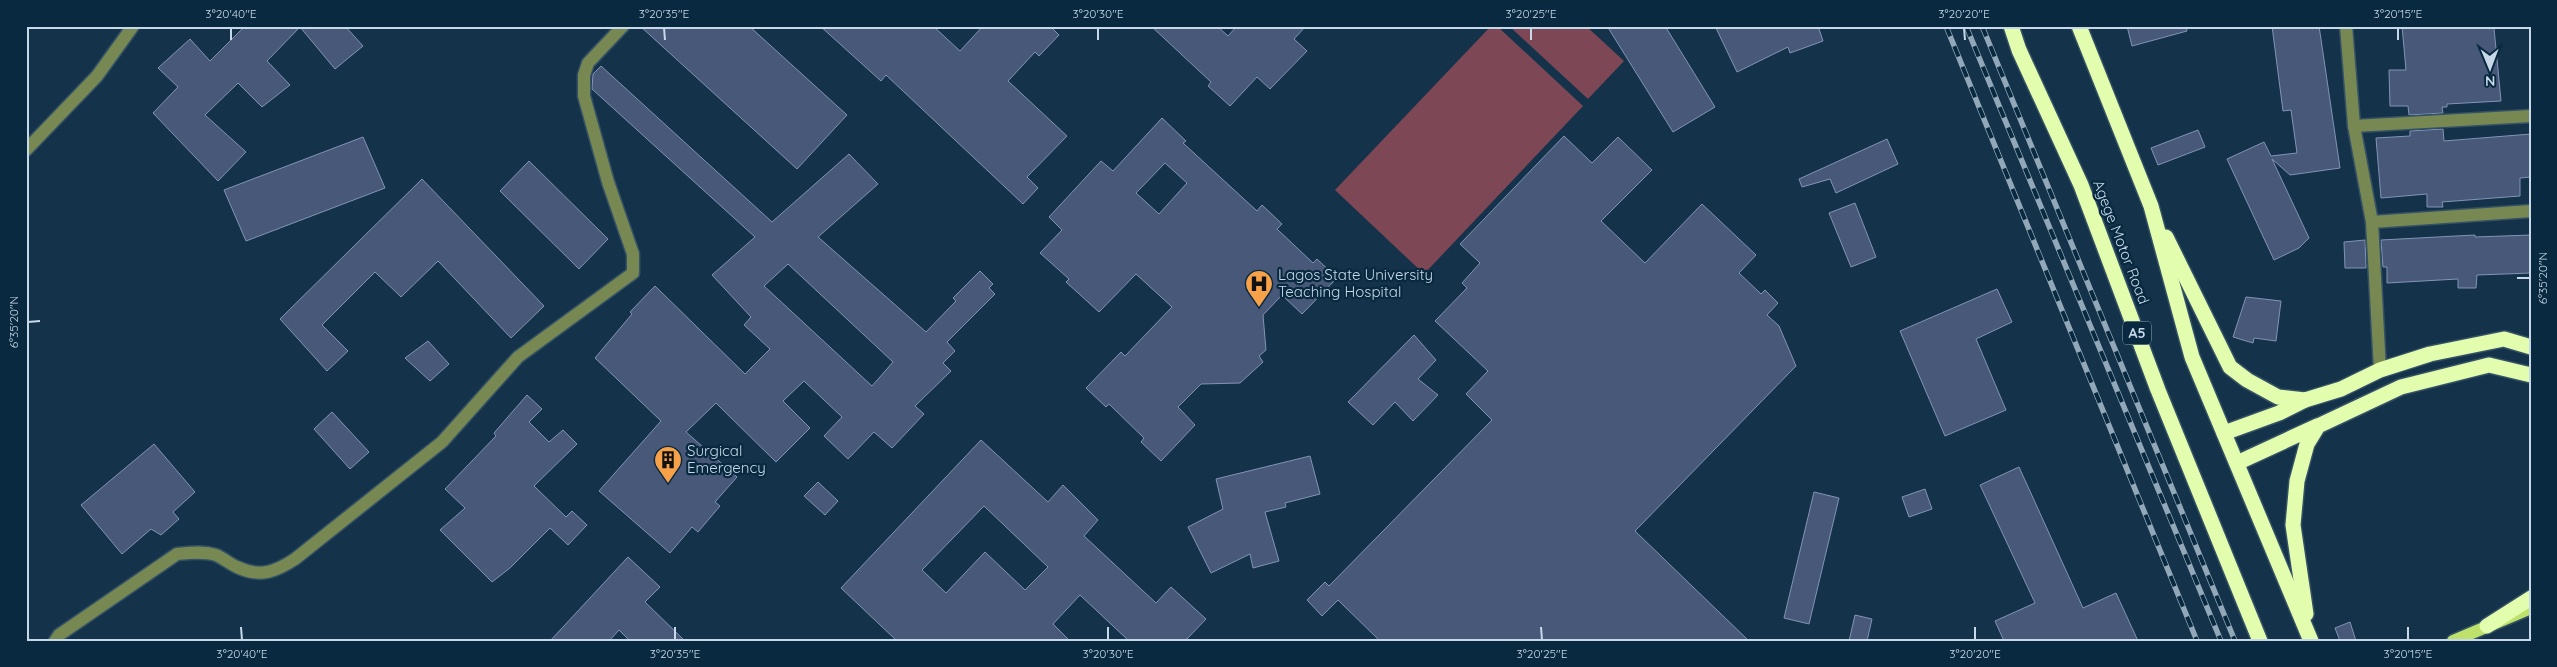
<svg xmlns="http://www.w3.org/2000/svg" width="2557" height="667" viewBox="0 0 2557 667" font-family="Quicksand,sans-serif">
  <rect width="100%" height="100%" fill="#14334a"/>
  <g fill="#7d4755">
    <polygon points="1491,26 1497,26 1583,106 1424,274 1335,190"/>
    <polygon points="1509,26 1586,26 1624,61 1588,99"/>
  </g>
  <g fill="#485878" stroke="#8294b6" fill-rule="evenodd">
    <polygon points="245,26 345,26 363,46 335,69 300,27 267,61 290,85 262,107 238,83 205,115 246,152 218,181 153,113 178,87 158,68 190,39 210,61"/>
    <polygon points="640,26 749,26 847,115 797,169"/>
    <polygon points="820,26 933,26 960,51 983,26 1050,26 1059,35 1039,56 1035,52 1008,81 1067,136 1027,177 1038,188 1023,204 886,75 881,81"/>
    <polygon points="1151,26 1217,26 1228,36 1237,26 1306,26 1294,39 1307,51 1270,89 1257,77 1230,106 1208,86 1211,82"/>
    <polygon points="1607,26 1665,26 1715,107 1673,132"/>
    <polygon points="1715,26 1818,26 1823,41 1790,53 1788,47 1737,72"/>
    <polygon points="2127,26 2186,26 2187,31 2132,46"/>
    <polygon points="2272,26 2319,26 2340,168 2290,175 2272,159 2309,238 2299,248 2274,260 2227,159 2264,142 2271,156 2297,153 2291,110 2283,111"/>
    <polygon points="2402,26 2489,26 2489,29 2494,28 2501,101 2447,104 2447,107 2442,107 2443,113 2409,115 2408,106 2390,106 2389,70 2406,70"/>
    <path d="M601 66 772 222 849 154 878 184 818 237 926 332 956 301 953 298 980 271 993 284 989 288 995 294 947 342 955 351 943 363 951 371 915 406 924 414 892 448 874 432 848 459 824 436 842 417 804 381 783 401 810 428 776 462 716 403 686 432 737 477 715 502 720 506 698 532 692 527 670 553 599 491 661 421 595 358 632 314 630 312 655 286 745 374 770 349 744 325 751 317 712 275 755 237 592 89 593 74ZM788 264 893 362 872 386 764 286Z"/>
    <path d="M1162 118 1186 141 1183 143 1257 211 1262 205 1282 224 1277 229 1313 263 1317 259 1337 278 1302 314 1282 295 1263 315 1266 350 1259 356 1263 362 1240 383 1201 384 1178 407 1195 425 1161 461 1141 442 1144 438 1109 404 1106 407 1086 388 1121 352 1125 356 1172 307 1136 274 1099 312 1066 282 1069 279 1040 253 1062 230 1049 217 1101 161 1113 171ZM1165 163 1187 183 1159 214 1136 193Z"/>
    <polygon points="2443,129 2444,141 2531,134 2531,177 2520,178 2520,196 2442,202 2443,207 2427,207 2427,194 2381,198 2376,138 2410,136 2410,131"/>
    <polygon points="2198,130 2205,147 2158,165 2151,148"/>
    <polygon points="1564,136 1592,163 1618,137 1652,170 1601,221 1645,263 1702,204 1756,255 1739,273 1761,294 1765,290 1778,303 1767,315 1779,326 1796,366 1635,531 1749,641 1380,641 1338,600 1322,616 1307,600 1325,582 1329,586 1492,420 1466,394 1488,371 1435,321 1467,288 1462,283 1480,263 1460,244"/>
    <polygon points="363,137 385,188 246,241 224,190"/>
    <polygon points="1887,139 1898,164 1836,193 1830,179 1802,187 1799,179"/>
    <polygon points="529,161 608,239 579,269 500,191"/>
    <polygon points="422,179 544,306 511,338 438,261 401,297 375,272 322,325 348,351 327,371 280,319"/>
    <polygon points="1855,203 1876,257 1851,267 1829,213"/>
    <polygon points="2475,235 2475,237 2531,235 2531,273 2477,275 2476,288 2458,288 2458,279 2387,283 2387,267 2383,267 2381,240"/>
    <polygon points="2365,240 2366,268 2345,268 2344,242"/>
    <polygon points="1997,289 2012,322 1976,339 2006,410 1945,436 1900,331"/>
    <polygon points="2246,297 2281,301 2276,341 2254,338 2253,343 2233,337"/>
    <polygon points="1414,335 1436,360 1418,379 1438,395 1413,421 1395,402 1373,425 1348,402"/>
    <polygon points="428,341 449,364 430,381 405,358"/>
    <polygon points="527,395 542,409 529,422 549,442 563,430 577,444 534,486 566,517 572,511 587,525 568,545 550,528 510,568 492,582 440,530 465,508 445,489 496,436 494,433"/>
    <polygon points="332,412 369,452 350,469 314,429"/>
    <path d="M981 440 1048 502 1063 485 1098 520 1084 536 1156 603 1171 587 1206 619 1185 641H1129L1080 595 1053 624 1070 641H897L841 588ZM984 506 1048 567 1025 590 985 552 946 593 922 570Z"/>
    <polygon points="154,444 195,492 173,512 179,519 161,535 151,529 122,554 81,505"/>
    <polygon points="1310,456 1320,494 1285,503 1286,507 1265,512 1279,561 1253,568 1250,554 1211,573 1188,527 1223,509 1216,479"/>
    <polygon points="2019,467 2083,608 2116,593 2138,641 2004,641 1995,621 2035,603 1980,485"/>
    <polygon points="818,482 838,501 825,515 804,496"/>
    <polygon points="1925,489 1932,509 1909,517 1902,497"/>
    <polygon points="1814,492 1839,498 1809,624 1784,618"/>
    <polygon points="628,557 660,587 645,602 685,641 630,641 619,630 609,641 550,641"/>
    <polygon points="1855,615 1872,619 1867,641 1849,641"/>
    <polygon points="2350,622 2356,641 2340,641 2335,628"/>
  </g>
  <g fill="none" stroke-linecap="round" stroke-linejoin="round">
    <defs>
      <g id="minor">
        <polyline points="2346,26 2354,126 2372,222 2380,370"/>
        <polyline points="2354,126 2531,116"/>
        <polyline points="26,150 97,76 133,26"/>
        <polyline points="2372,222 2531,211"/>
        <path d="M55 641 59 635 177 554C190 553 203 551 216 555 223 558 230 564 237 567 260 578 275 572 295 559L442 442 518 357 633 273V254L608 182 584 96V75L588 63 623 26"/>
      </g>
      <polyline id="major" points="2453,641 2531,608"/>
      <g id="highway">
        <polyline points="2011,26 2019,50 2081,185 2158,390 2260,641"/>
        <polyline points="2079,26 2151,206 2192,357 2311,641"/>
        <polyline points="2166,237 2230,367 2247,380 2278,397 2305,400 2341,389 2380,370 2430,354 2504,339 2531,347"/>
        <polyline points="2224,433 2279,413 2305,400"/>
        <polyline points="2237,463 2317,426"/>
        <polyline points="2306,614 2293,525 2297,481 2307,444 2318,426 2401,387 2489,365 2531,375"/>
        <polyline points="2487,626 2531,598"/>
      </g>
    </defs>
    <use href="#minor" stroke="#345166" stroke-width="15"/>
    <use href="#major" stroke="#345166" stroke-width="15"/>
    <use href="#highway" stroke="#345166" stroke-width="18"/>
    <use href="#minor" stroke="#778852" stroke-width="12"/>
    <use href="#major" stroke="#bee16b" stroke-width="12"/>
    <use href="#highway" stroke="#e2fdad" stroke-width="15"/>
    <defs>
      <g id="rail">
        <polyline points="1946,26 2197,641"/>
        <polyline points="1966,26 2221,641"/>
        <polyline points="1982,26 2235,641"/>
      </g>
    </defs>
    <use href="#rail" stroke="#92a8b9" stroke-width="5.5"/>
    <use href="#rail" stroke="#08293f" stroke-width="4" stroke-dasharray="11" stroke-linecap="butt"/>
  </g>
  <path fill="none" stroke="#c7d9e8" stroke-width="2" d="M231 28V40M664 28 665 40M1098 28V40M1531 28V40M1964 28 1965 40M2398 28V40M2517 278H2530M28 322 40 321M241 627 242 640M675 627V640M1108 627V640M1541 627 1542 640M1975 627V640M2408 627V640"/>
  <defs>
    <symbol id="hospital-pin" viewBox="-11 -11 22 30"><path d="M0 17L-7.5 6A9.5 9.5 0 1 1 7.5 6Z" fill="#f7a149" stroke="#08293f"/><path d="M-5-5h3v3.5h4V-5h3V5h-3V1.5h-4V5h-3Z" fill="#111"/></symbol>
    <symbol id="building-pin" viewBox="-11 -11 22 30"><path d="M0 17L-7.5 6A9.5 9.5 0 1 1 7.5 6Z" fill="#f7a149" stroke="#08293f"/><path d="M-4-6H4V6H1V3H-1V6H-4ZM-2.5-4.3h1.7v1.8h-1.7ZM.8-4.3h1.7v1.8H.8ZM-2.5-1h1.7V.8h-1.7ZM.8-1h1.7V.8H.8Z" fill="#111"/></symbol>
  </defs>
  <g fill-rule="evenodd">
    <use href="#hospital-pin" x="1243" y="268" width="32" height="43"/>
    <use href="#building-pin" x="652" y="444" width="32" height="43"/>
  </g>
  <g text-anchor="middle" stroke-width="4.5" stroke-linejoin="round" paint-order="stroke">
    <rect fill="#08293f" stroke="#8ea4b5" stroke-width="1" x="2123" y="321.5" width="28" height="23" rx="4"/>
    <g font-size="14" font-weight="bold" fill="#c7d9e8">
      <text x="2137" y="338">A5</text>
    </g>
    <g font-size="15" fill="#c7d9e8" stroke="#08293f">
      <text transform="translate(2121 242) rotate(69)" y="5">Agege Motor Road</text>
    </g>
    <g font-size="15" fill="#c7d9e8" stroke="#08293f" text-anchor="start">
      <text x="1278" y="280">Lagos State University<tspan x="1278" dy="17">Teaching Hospital</tspan></text>
      <text x="687" y="456">Surgical<tspan x="687" dy="17">Emergency</tspan></text>
    </g>
  </g>
  <rect width="2557" height="667" fill="none" stroke="#08293f" stroke-width="55"/>
  <g transform="translate(2490 68) rotate(179)" stroke="#08293f" stroke-width="4" paint-order="stroke">
  <path d="M0-4L9 19L0 12L-9 19Z" fill="#c7d9e8"/>
  <text y="-8" font-size="14" font-weight="bold" text-anchor="middle" fill="#c7d9e8">N</text>
  </g>
  <rect x="28" y="28" width="2502" height="612" fill="none" stroke="#c7d9e8" stroke-width="2"/>
  <g font-size="12" text-anchor="middle" fill="#c7d9e8">
    <text x="231" y="18">3°20'40"E</text>
    <text x="664" y="18">3°20'35"E</text>
    <text x="1098" y="18">3°20'30"E</text>
    <text x="1531" y="18">3°20'25"E</text>
    <text x="1964" y="18">3°20'20"E</text>
    <text x="2398" y="18">3°20'15"E</text>
    <text transform="translate(2543 278) rotate(-90)" y="4">6°35'20"N</text>
    <text transform="translate(14 322) rotate(-90)" y="4">6°35'20"N</text>
    <text x="242" y="658">3°20'40"E</text>
    <text x="675" y="658">3°20'35"E</text>
    <text x="1108" y="658">3°20'30"E</text>
    <text x="1542" y="658">3°20'25"E</text>
    <text x="1975" y="658">3°20'20"E</text>
    <text x="2408" y="658">3°20'15"E</text>
  </g>
</svg>
